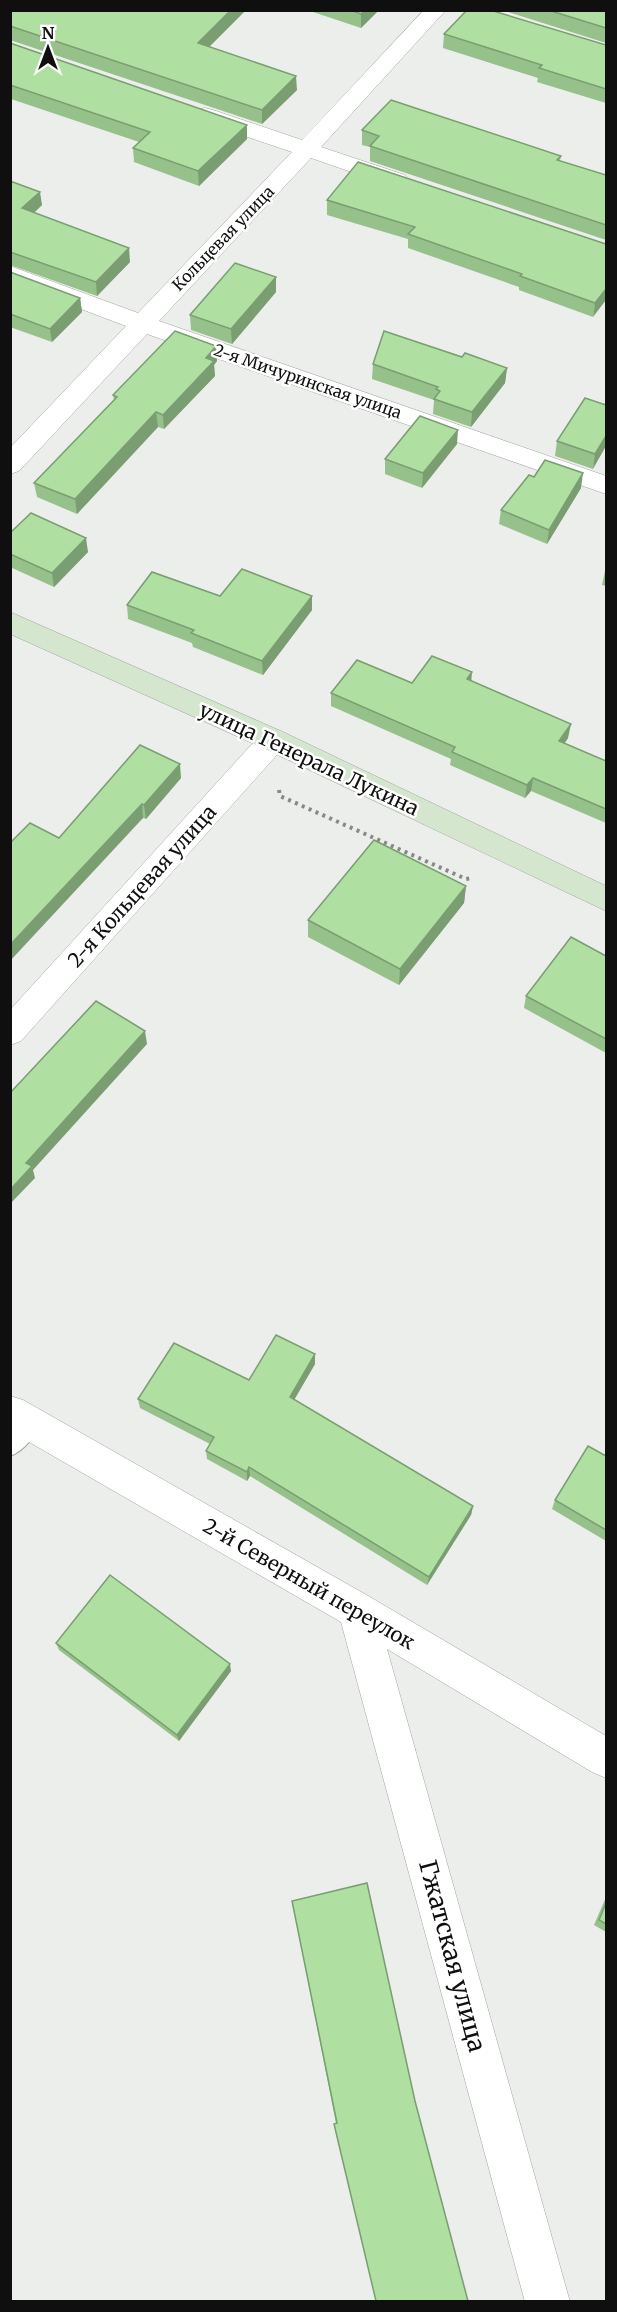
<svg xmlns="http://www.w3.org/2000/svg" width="617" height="2312" viewBox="0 0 617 2312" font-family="Merriweather,serif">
  <rect width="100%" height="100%" fill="#eceeeb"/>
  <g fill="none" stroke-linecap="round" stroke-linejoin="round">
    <defs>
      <path id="lane" d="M29 1412 38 1415 41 1423C35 1436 24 1451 10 1456V1426L20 1415Z"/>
      <g id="street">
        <polygon points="424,10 446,10 321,147 405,175 408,180 405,185 397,187 389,185 311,158 159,321 606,476 606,494 147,334 19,471 10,474 10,448 126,326 10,282 10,266 138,313 292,152 197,120 194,115 197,110 205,108 213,110 302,140"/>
        <polygon points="273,729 283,732 287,740 283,748 21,1041 10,1045 10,1010 263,732"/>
        <polygon points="10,1396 23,1400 370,1597 606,1736 606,1778 592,1772 387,1649 570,2302 525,2302 341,1622 10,1431"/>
      </g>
      <polygon id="secondary" points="10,612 283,732 606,886 606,911 263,748 10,634"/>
    </defs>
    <use href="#lane" stroke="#a3a5a2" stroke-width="2"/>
    <use href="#street" stroke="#a3a5a2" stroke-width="1"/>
    <use href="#secondary" stroke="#a3a5a2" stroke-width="1"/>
    <polyline stroke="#878987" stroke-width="4" stroke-dasharray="3 4.5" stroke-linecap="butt" points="279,790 280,796 466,879 473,878"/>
    <use href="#lane" fill="#fff" fill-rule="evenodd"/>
    <use href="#street" fill="#fff" fill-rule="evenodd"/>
    <use href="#secondary" fill="#d4e6ce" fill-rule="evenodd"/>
  </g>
  <g fill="#96c18a">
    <polygon points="10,10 246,10 209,47 297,90 262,124 10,40"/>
    <polygon points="307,10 379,10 361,28"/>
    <polygon points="502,10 606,10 606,43"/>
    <polygon points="444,34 606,45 606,103 537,82 538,78 443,48"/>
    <polygon points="10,43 247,125 247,139 199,186 134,162 133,148 139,142 11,99 10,99"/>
    <polygon points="362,130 561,156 560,161 606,175 606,240 370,161 370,147 362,145"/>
    <polygon points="10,181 42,205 34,213 130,262 97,296 10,265"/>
    <polygon points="327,200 606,244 593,317 519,290 519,287 408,248 408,239 327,215"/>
    <polygon points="10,272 80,298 82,312 52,342 10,327"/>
    <polygon points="276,292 232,344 191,330 190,315"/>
    <polygon points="216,346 217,361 214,365 215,376 164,429 158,427 77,514 37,497 34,483 114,400 113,395"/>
    <polygon points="462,357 507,368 505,383 471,427 433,414 434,400 372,379 373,364"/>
    <polygon points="606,405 593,469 555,456 557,441"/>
    <polygon points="457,444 422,488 385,474 385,459"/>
    <polygon points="534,477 581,488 547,544 499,524 501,510"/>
    <polygon points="10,533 88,552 54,587 10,567"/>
    <polygon points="606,568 606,586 602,585 605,571"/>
    <polygon points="220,596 312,610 263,675 193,647 192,643 128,619 127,605"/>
    <polygon points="471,681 568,738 565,743 606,761 606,823 531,791 525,798 450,765 451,759 331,706 331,693 412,683"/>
    <polygon points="181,778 146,819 143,818 59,838"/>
    <polygon points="466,886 464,903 399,985 308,937 308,920"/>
    <polygon points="606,956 606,1053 524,1008 526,996"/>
    <polygon points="315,1354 315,1364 294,1400 473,1506 471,1515 427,1585 250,1476 247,1481 207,1459 206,1451 210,1444 140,1408 138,1399 249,1380"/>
    <polygon points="606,1456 606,1541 552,1509 555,1500"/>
    <polygon points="56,1643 231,1671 179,1741 59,1650"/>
    <polygon points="606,1897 606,1932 594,1925"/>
    <polygon points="292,1901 415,2101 468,2301 376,2301 334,2125 334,2124 336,2123"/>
  </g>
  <g fill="#7a9d71">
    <polygon points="231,10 246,10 199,57 198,43"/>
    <polygon points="365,10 379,10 361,28 361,14"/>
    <polygon points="296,76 297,90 262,124 262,110"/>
    <polygon points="247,125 247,139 199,186 198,171"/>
    <polygon points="40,192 42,205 24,222 22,208"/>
    <polygon points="129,248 130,262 97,296 96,282"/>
    <polygon points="276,277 276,292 232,344 231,329"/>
    <polygon points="606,289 606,300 593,317 595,303"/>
    <polygon points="80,298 82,312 52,342 50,329"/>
    <polygon points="216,346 217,361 214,365 215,376 164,429 163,415 206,358"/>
    <polygon points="507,368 505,383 471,427 472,412"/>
    <polygon points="156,412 158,427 77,514 75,499"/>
    <polygon points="458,430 457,444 422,488 423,473"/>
    <polygon points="606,436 606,446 593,469 595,454"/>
    <polygon points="583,473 581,488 547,544 549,530"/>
    <polygon points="86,538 88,552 54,587 52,573"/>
    <polygon points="312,596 312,610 263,675 262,661"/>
    <polygon points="472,672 471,686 467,679"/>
    <polygon points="571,724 568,738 557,754 559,741"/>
    <polygon points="180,764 181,778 146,819 144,805"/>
    <polygon points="533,778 531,791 525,798 527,785"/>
    <polygon points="142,804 143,818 10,961 10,945"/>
    <polygon points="466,886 464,903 399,985 400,969"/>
    <polygon points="145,1031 147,1044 33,1170 35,1178 10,1204 10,1190 26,1163"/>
    <polygon points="315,1354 315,1364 290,1407 290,1397"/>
    <polygon points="249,1467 250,1476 247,1481 247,1472"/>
    <polygon points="473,1506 471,1515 427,1585 429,1577"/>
    <polygon points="230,1664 231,1671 179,1741 177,1735"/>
  </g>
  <g fill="#afe0a1" stroke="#7a9d71" stroke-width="1.5">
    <polygon points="10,10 231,10 198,43 296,76 262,110 10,26"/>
    <polygon points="350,10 365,10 361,14"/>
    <polygon points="467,10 490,10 606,45 606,89 539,68 542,65 444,34"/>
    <polygon points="548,10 606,10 606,28"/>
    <polygon points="10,43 247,125 198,171 133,148 150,132 10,85"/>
    <polygon points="391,100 561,156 557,160 606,175 606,225 370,146 379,136 362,130"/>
    <polygon points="358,162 606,244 606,289 595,303 520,276 522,274 408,234 415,227 327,200"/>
    <polygon points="10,181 40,192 22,208 129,248 96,282 10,252"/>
    <polygon points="235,263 276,277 231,329 190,315"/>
    <polygon points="10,272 80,298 50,329 10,314"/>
    <polygon points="175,331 216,346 206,358 214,361 163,415 156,412 75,499 34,483 117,397 113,395"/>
    <polygon points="384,331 462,357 465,353 507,368 472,412 434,399 440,391 436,389 438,387 373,364"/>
    <polygon points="585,398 606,405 606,436 595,454 557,441"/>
    <polygon points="420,416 458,430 423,473 385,459"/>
    <polygon points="545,460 583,473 549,530 501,510 529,475 534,477"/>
    <polygon points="31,513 86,538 52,573 10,554 10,533"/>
    <polygon points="242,569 312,596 262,661 191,633 194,630 127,605 152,572 220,596"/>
    <polygon points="432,656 472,672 467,679 571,724 559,741 606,761 606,809 533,778 527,785 452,752 455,747 331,693 357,660 412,683"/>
    <polygon points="140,745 180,764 144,805 142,804 10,945 10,843 30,823 59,838"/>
    <polygon points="374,840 466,886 400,969 308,920"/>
    <polygon points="571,937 606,956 606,1039 526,996"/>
    <polygon points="96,1001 145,1031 26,1163 32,1166 10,1190 10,1093"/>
    <polygon points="276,1335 315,1354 290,1397 473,1506 429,1577 249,1467 247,1472 206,1451 214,1437 138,1399 174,1343 249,1380"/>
    <polygon points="588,1446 606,1456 606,1530 555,1500"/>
    <polygon points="110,1575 230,1664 177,1735 56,1643"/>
    <polygon points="367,1883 415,2101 468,2301 376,2301 334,2124 337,2123 292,1901"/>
    <polygon points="606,1903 606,1924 599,1920"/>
  </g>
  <g text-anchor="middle" stroke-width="5" stroke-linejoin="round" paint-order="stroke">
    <g font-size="16" fill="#0e0f0e" stroke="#fff">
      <text transform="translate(223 238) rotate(-46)" y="6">Кольцевая улица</text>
      <text transform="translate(308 381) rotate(19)" y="6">2-я Мичуринская улица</text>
    </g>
    <g font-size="20" fill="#0e0f0e" stroke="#fff">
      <text transform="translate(309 759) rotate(25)" y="7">улица Генерала Лукина</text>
      <text transform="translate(142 886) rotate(-48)" y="7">2-я Кольцевая улица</text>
      <text transform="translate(309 1584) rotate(30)" y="7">2-й Северный переулок</text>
    </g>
    <g font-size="24" fill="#0e0f0e" stroke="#fff">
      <text transform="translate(452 1956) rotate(75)" y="8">Гжатская улица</text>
    </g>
  </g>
  <rect width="617" height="2312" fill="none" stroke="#0e0f0e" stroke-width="24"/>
  <g transform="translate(48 48)" stroke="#ffffff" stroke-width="4.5" paint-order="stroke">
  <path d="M0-4.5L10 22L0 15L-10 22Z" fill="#0e0f0e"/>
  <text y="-9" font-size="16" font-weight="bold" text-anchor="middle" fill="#0e0f0e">N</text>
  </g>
</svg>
